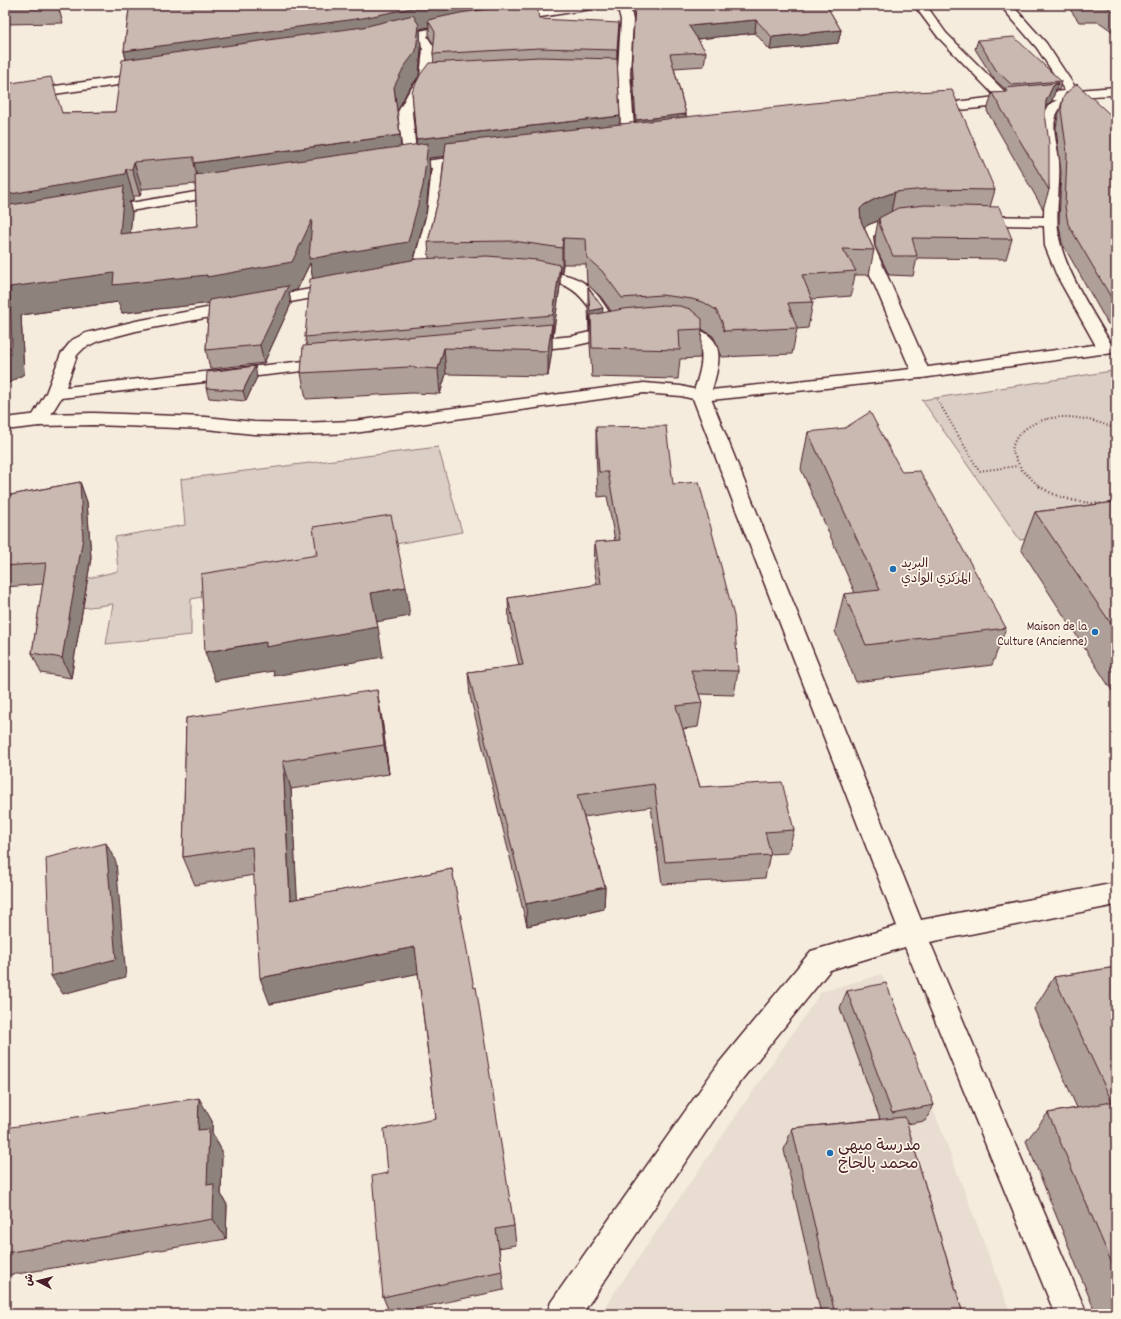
<svg xmlns="http://www.w3.org/2000/svg" width="1121" height="1319" viewBox="0 0 1121 1319" font-family="Dekko,'Playpen Sans Arabic',sans-serif">
  <rect width="100%" height="100%" fill="#f5ecde"/>
  <filter id="ink" filterUnits="userSpaceOnUse"><feTurbulence type="fractalNoise" baseFrequency=".025" numOctaves="2"/><feDisplacementMap in="SourceGraphic" scale="8" xChannelSelector="R" yChannelSelector="G"/><feConvolveMatrix kernelMatrix="1 2 1 2 8 2 1 2 1" color-interpolation-filters="sRGB"/></filter>
  <g filter="url(#ink)">
    <polygon fill="#e8ddd0" points="882,974 1011,1314 600,1314 821,992"/>
    <g fill="#dbcec4" stroke="#927678">
      <polygon points="1112,371 1116,375 1116,525 1020,540 922,400"/>
      <polygon points="438,447 462,532 396,544 316,552 305,567 233,591 191,599 191,635 106,644 113,604 42,613 44,589 118,571 115,537 185,525 181,479"/>
    </g>
    <g fill="none" stroke-linecap="round" stroke-linejoin="round">
      <defs>
        <g id="minor">
          <polygon points="576,5 604,5 602,7 598,8 508,22 504,21 502,19 504,17 508,16"/>
          <polygon points="614,5 626,5 631,11 633,20 630,73 635,141 633,144 623,144 621,141 618,77 587,76 583,75 581,72 583,69 587,68 618,69 621,20 619,12"/>
          <path d="M914 5H926L946 33 1009 96 1065 91 1037 48 1000 5H1012L1046 43 1077 90 1116 87V95C1097 96 1072 94 1059 110 1049 124 1058 146 1059 161 1061 189 1053 219 1061 246 1070 279 1097 319 1114 349L1112 353 1106 354 1100 353 1057 276 1045 246 1044 226 974 224 969 223 967 220 969 217 974 216 1044 217 1045 162 1041 131 1042 119 1049 105 1057 100 930 113 925 112 924 109 925 106 930 105 996 97 938 37Z"/>
          <polygon points="458,23 462,24 464,26 462,28 427,36 435,49 432,77 420,94 412,112 417,162 472,155 477,156 479,159 477,162 446,166 441,213 427,274 425,277 419,279 413,277 411,274 427,213 432,168 399,172 394,171 392,168 394,165 404,163 398,112 408,93 420,77 423,49 416,39 390,45 386,44 384,41 386,38"/>
          <polygon points="149,73 153,74 155,77 153,80 5,101 5,93"/>
          <polygon points="225,187 230,188 232,191 230,194 101,216 96,215 94,212 96,209 101,208"/>
          <path d="M906 217 911 218 913 221 911 224C897 228 885 228 873 236L874 246 930 373 927 377 921 378 915 377 912 373 858 246 857 234C867 221 891 218 906 217Z"/>
          <path d="M531 270C549 272 572 273 587 285 598 293 606 308 614 319L612 322 606 324 600 322C587 305 578 287 554 282 544 281 535 281 525 278L523 275 525 272Z"/>
          <polygon points="338,284 344,286 346,289 344,292 136,331 98,341 84,348 77,355 66,387 332,358 338,359 341,363 338,367 61,398 45,424 39,426 33,424 30,420 46,393 61,354 72,340 86,333 136,321"/>
          <path d="M674 323C726 332 724 351 710 396L921 920 1116 883V905L930 942 1087 1314H1055L905 947 830 970 739 1083 582 1314H547L551 1302 719 1063 811 951 897 926 692 396C697 382 709 351 695 340 688 334 677 334 668 332L666 328 668 324Z"/>
          <polygon points="620,325 626,326 628,330 626,334 573,346 522,351 516,350 514,346 516,342 522,341 573,336"/>
        </g>
        <polygon id="secondary" points="1116,342 1116,352 921,378 701,401 681,396 644,393 354,433 298,435 254,434 206,429 94,425 39,426 5,430 5,418 39,414 94,413 206,417 254,422 298,423 354,421 644,383 681,386 701,391 921,368"/>
      </defs>
      <use href="#minor" stroke="#4a1f2b" stroke-width="3"/>
      <use href="#secondary" stroke="#4a1f2b" stroke-width="3"/>
      <g stroke="#4a1f2b" stroke-width="2" stroke-dasharray="1 2.5" stroke-linecap="butt">
        <polyline points="937,399 979,471 1018,466"/>
        <path d="M1040 487 1022 470 1012 451C1013 442 1017 435 1024 430 1050 409 1088 417 1116 429"/>
      </g>
      <path stroke="#4a1f2b" stroke-width="2.5" stroke-dasharray="1 3" stroke-linecap="butt" d="M1039 486C1058 499 1081 503 1104 504"/>
      <use href="#minor" fill="#fcf5e5" fill-rule="evenodd"/>
      <use href="#secondary" fill="#fcf5e5" fill-rule="evenodd"/>
    </g>
    <g fill="#ae9f98" stroke="#4a1f2b" fill-rule="evenodd">
      <polygon points="5,5 58,6 63,23 5,24"/>
      <path d="M628 5H826L841 30 838 43 770 50 755 33 697 39 706 52 704 66 674 68 686 114V117L995 190 990 207 1012 239 1006 259 917 258 913 276 889 275 875 246V237L878 221 870 224 864 227 874 250 869 275H855L851 296 812 299 813 302 808 328 797 329 792 354 721 357 719 348 713 336 702 329 700 358 680 359 678 379 592 377 590 344V331H589L588 307V287L603 313 611 311 601 297 587 284 586 264H563L562 273H560V286L553 336H552V349L548 376 446 374 440 394 412 393 306 399 301 373 307 346 305 337 313 278 310 263 297 290 289 292 291 304 264 363 210 369 206 350 209 303 122 313 118 302 21 315 24 374 5 386 62 113 115 112 126 59 124 51 129 9 539 19 618 40 617 59 620 116V124L635 123 632 73 634 19 632 11ZM429 27V37L434 45 433 54 434 63 412 92 417 145 401 147 397 111 407 92 419 76 421 49 420 29ZM444 156 441 188 428 242 429 259 413 260 426 213 430 170 429 158ZM195 184 197 226 130 233 132 213 129 202 133 201V196H140L142 189Z"/>
      <polygon points="1067,5 1116,5 1116,34 1099,22 1079,22"/>
      <polygon points="978,40 1061,81 1059,90 1055,90 1052,101 1048,104 1045,109 1049,190 1043,209 987,111 992,93 1004,93 1005,89 994,79 975,49"/>
      <polygon points="1063,98 1116,120 1116,323 1108,324 1062,243 1059,225 1061,172 1056,128 1058,116"/>
      <polygon points="257,377 246,401 209,398 206,388"/>
      <polygon points="596,427 673,484 738,671 734,695 699,694 702,703 698,727 683,729 700,787 794,830 788,853 770,854 765,878 662,884 651,807 584,817 605,887 604,909 527,926 470,696 468,672 519,666 509,622 508,598 597,585 594,567 595,542 615,541 607,496 598,497 596,451"/>
      <polygon points="808,432 902,472 1006,628 992,665 856,682 835,631 844,594 855,593 801,469"/>
      <polygon points="80,482 87,502 91,558 71,678 41,673 32,653 43,584 5,587 5,496"/>
      <polygon points="1116,502 1116,697 1021,549 1035,512"/>
      <polygon points="186,718 382,719 389,774 291,789 297,899 452,869 514,1226 516,1245 499,1248 504,1290 390,1314 383,1297 388,1173 436,1119 418,973 270,1004 254,875 195,885 183,857"/>
      <polygon points="1116,967 1116,1314 1096,1314 1026,1141 1048,1113 1077,1108 1034,1009 1054,977"/>
      <polygon points="847,991 934,1105 925,1121 907,1124 963,1314 821,1314 784,1150 792,1128 880,1119 840,1008"/>
      <polygon points="212,1121 212,1133 222,1151 221,1194 227,1205 226,1239 5,1276 5,1128"/>
    </g>
    <g fill="#8d827c" stroke="#4a1f2b">
      <polygon points="427,5 535,5 428,20 429,27 420,29 421,49 419,76 407,92 397,112 394,87 130,74 124,51"/>
      <polygon points="756,20 755,33 688,40 689,26"/>
      <polygon points="619,23 618,40 617,67 617,50"/>
      <polygon points="841,30 838,43 770,50 772,37"/>
      <polygon points="1058,83 1052,101 1048,104 1041,119 1046,101 1053,86"/>
      <polygon points="686,114 685,129 635,134 636,120"/>
      <polygon points="620,116 619,137 429,158 430,170 426,213 411,270 314,287 310,263 297,290 289,292 291,304 264,363 260,345 213,303 122,313 118,302 21,315 24,374 5,386 5,350 10,287 312,220 418,159 416,139"/>
      <polygon points="400,135 402,162 200,190 194,163"/>
      <polygon points="134,162 142,189 140,196 132,169"/>
      <polygon points="126,169 133,196 133,201 129,202 132,213 128,261 5,224 5,195"/>
      <polygon points="895,192 890,217 879,218 878,221 870,224 859,230 860,209 864,205 875,199"/>
      <polygon points="563,238 563,264 562,273 562,248"/>
      <polygon points="560,265 560,286 553,336 553,315"/>
      <polygon points="603,308 602,328 591,315 590,331 589,331 590,311"/>
      <polygon points="552,324 552,349 548,376 548,351"/>
      <polygon points="444,348 446,374 440,394 438,369"/>
      <polygon points="255,366 257,377 246,401 243,391"/>
      <polygon points="80,482 87,502 91,558 71,678 62,658"/>
      <polygon points="406,587 410,616 376,622 371,593"/>
      <polygon points="378,627 383,657 274,676 273,671 215,681 205,652 266,642"/>
      <polygon points="377,690 382,719 389,774 384,745"/>
      <polygon points="283,761 291,789 299,927 290,900"/>
      <polygon points="106,843 116,862 126,977 63,994 51,976"/>
      <polygon points="605,887 604,909 527,926 526,904"/>
      <polygon points="415,947 420,973 270,1004 260,978"/>
      <polygon points="199,1098 212,1121 212,1133 222,1151 221,1194 227,1205 226,1239 213,1219 198,1130"/>
    </g>
    <g fill="#cab9b1" stroke="#4a1f2b">
      <polygon points="5,5 56,5 58,6 5,7"/>
      <polygon points="164,5 427,5 363,18 124,51 129,9"/>
      <polygon points="516,5 537,5 539,19 619,23 617,50 539,48 433,54 435,32 428,20 460,13"/>
      <polygon points="635,5 826,5 841,30 772,37 756,20 689,26 706,52 670,54 686,114 636,120 632,59"/>
      <polygon points="1098,5 1116,5 1116,13 1104,5"/>
      <polygon points="413,15 419,25 416,51 404,67 394,87 400,135 194,163 194,157 134,162 132,169 126,169 125,174 5,195 5,84 51,77 62,113 115,112 122,60 363,27"/>
      <polygon points="1014,37 1061,81 1012,85 996,70 978,40"/>
      <polygon points="539,57 617,59 620,116 416,139 412,92 420,75 429,63"/>
      <polygon points="1058,83 1053,86 1046,101 1045,113 1049,143 1049,190 992,93 1007,92 1005,88"/>
      <polygon points="1077,84 1116,120 1116,304 1115,304 1068,224 1065,206 1067,153 1061,110 1063,98 1066,93"/>
      <polygon points="952,90 995,190 926,189 895,192 875,199 864,205 860,209 861,221 874,250 843,249 856,271 802,275 813,302 788,303 797,328 724,331 722,322 716,310 705,303 692,299 661,295 622,298 602,271 587,258 586,239 563,238 562,248 513,241 428,242 441,188 446,143 915,92"/>
      <polygon points="428,143 423,186 408,242 309,259 312,220 292,262 207,277 207,275 113,285 114,273 10,287 12,346 5,350 5,206 124,186 120,234 197,226 195,175"/>
      <polygon points="925,205 999,207 1012,239 912,238 917,256 893,256 880,226 879,218 898,208"/>
      <polygon points="487,256 537,260 560,265 553,315 305,337 310,279 417,259"/>
      <polygon points="288,286 260,345 206,350 209,300"/>
      <polygon points="588,287 603,308 590,311"/>
      <polygon points="663,305 680,306 690,309 702,319 702,329 679,330 680,350 592,348 591,315 623,309"/>
      <polygon points="552,324 548,351 444,348 438,369 409,367 301,373 303,346"/>
      <polygon points="255,366 243,391 206,388 207,372"/>
      <polygon points="870,412 902,472 920,471 1006,628 866,645 844,594 880,590 808,432 845,428"/>
      <polygon points="666,426 673,484 699,482 734,616 738,671 691,670 702,703 676,706 700,787 782,782 794,830 765,832 771,855 665,862 654,784 577,795 605,887 526,904 468,672 523,665 508,598 601,584 595,542 620,540 608,472 599,472 596,427"/>
      <polygon points="80,482 83,538 62,658 32,653 46,563 5,566 5,496"/>
      <polygon points="1116,502 1116,631 1035,512"/>
      <polygon points="391,515 406,587 371,593 378,627 266,647 266,642 205,652 201,574 317,555 313,527"/>
      <polygon points="377,690 384,745 283,761 290,900 452,869 474,988 476,987 514,1226 496,1229 502,1271 383,1297 372,1176 388,1173 384,1129 436,1119 415,947 260,978 252,847 183,857 186,718"/>
      <polygon points="106,843 116,959 51,976 46,858"/>
      <polygon points="1116,967 1116,1273 1048,1113 1112,1102 1054,977"/>
      <polygon points="886,983 934,1105 892,1113 847,991"/>
      <polygon points="199,1098 198,1130 209,1129 207,1185 214,1184 213,1219 5,1253 5,1128"/>
      <polygon points="905,1117 963,1314 835,1314 792,1128"/>
    </g>
  </g>
  <g fill="#1f6fb2" stroke="#fcf5e5" stroke-width="1.5">
    <circle cx="893" cy="569" r="4"/>
    <circle cx="1095" cy="632" r="4"/>
    <circle cx="830" cy="1153" r="4"/>
  </g>
  <g text-anchor="middle" stroke-width="3.5" stroke-linejoin="round" paint-order="stroke">
    <g font-size="13" fill="#4a1f2b" stroke="#fcf5e5" text-anchor="start">
      <text x="901" y="567">البريد<tspan x="901" dy="15">المركزي الوادي</tspan></text>
      <text x="1087" y="630" text-anchor="end">Maison de la<tspan x="1087" dy="15">Culture (Ancienne)</tspan></text>
    </g>
    <g font-size="16" fill="#4a1f2b" stroke="#fcf5e5" text-anchor="start">
      <text x="838" y="1150">مدرسة ميهي<tspan x="838" dy="18">محمد بالحاج</tspan></text>
    </g>
  </g>
  <rect width="1121" height="1319" fill="none" stroke="#fcf5e5" stroke-width="20"/>
  <rect x="10" y="10" width="1101" height="1299" fill="none" stroke="#4a1f2b" stroke-width="1.5" filter="url(#ink)"/>
  <g transform="translate(38 1281) rotate(277)" stroke="#fcf5e5" stroke-width="3" paint-order="stroke">
  <path d="M0-3L7 15L0 10L-7 15Z" fill="#4a1f2b"/>
  <text y="-6" font-size="11" font-weight="bold" text-anchor="middle" fill="#4a1f2b">ش</text>
  </g>
</svg>
